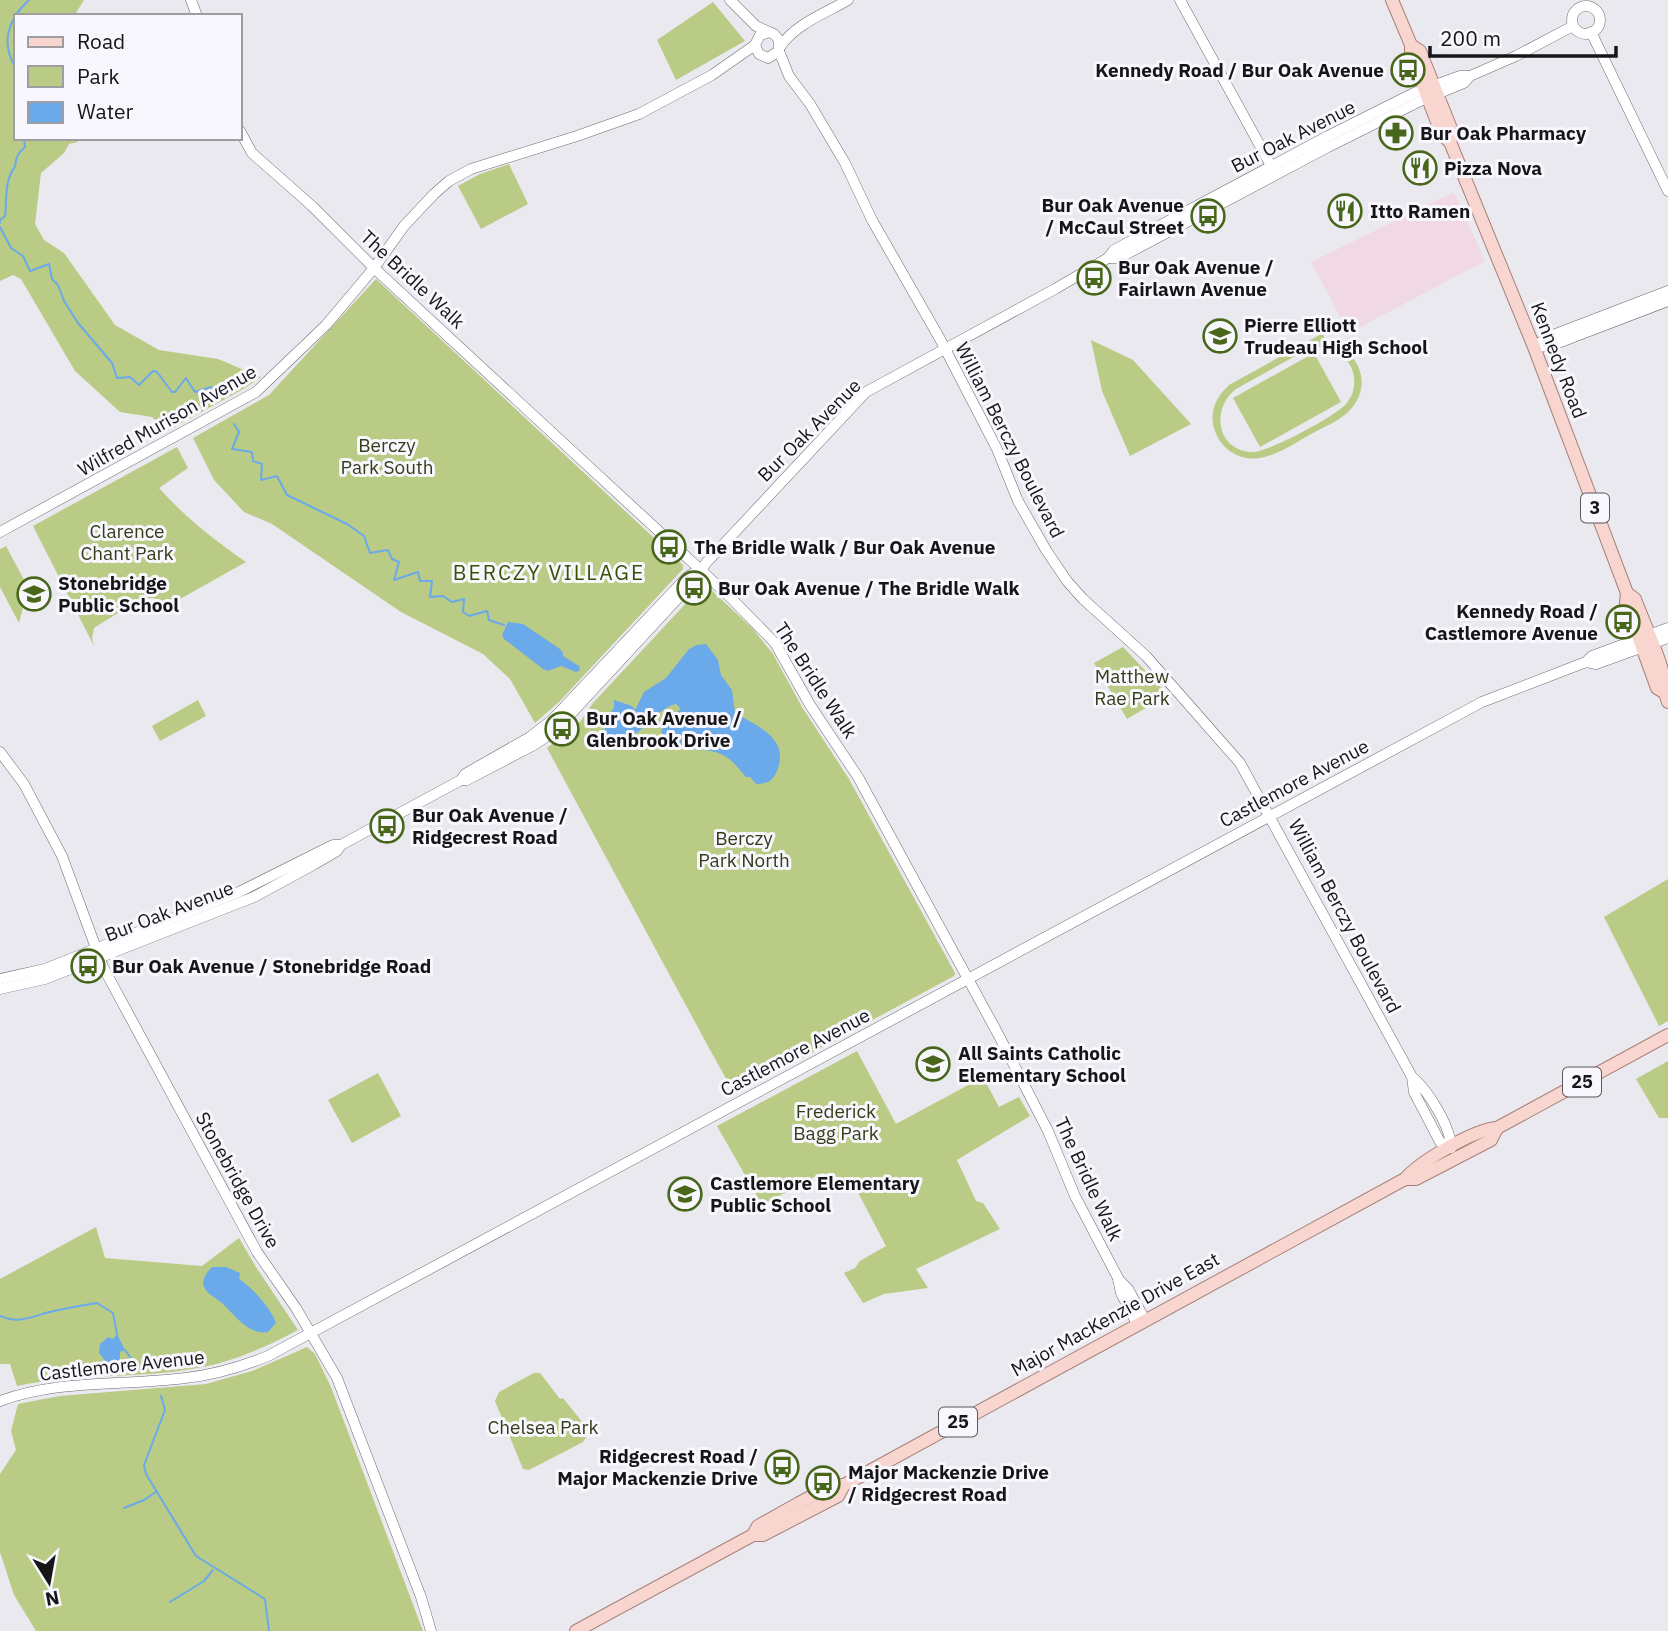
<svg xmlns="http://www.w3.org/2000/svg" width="1668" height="1631" viewBox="0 0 1668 1631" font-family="'IBM Plex Sans',sans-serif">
  <rect width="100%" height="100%" fill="#ebe9f0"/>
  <polygon fill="#f1d9e3" points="1454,192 1485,261 1349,333 1311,262"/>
  <g fill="#b9cb84" fill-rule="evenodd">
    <polygon points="0,0 84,0 74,16 16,16 16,138 77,138 78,142 69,144 64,153 41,173 35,224 44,240 64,253 115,325 159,350 218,359 261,377 245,388 167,431 152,417 120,412 75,371 21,279 13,275 0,281"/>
    <polygon points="713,2 745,41 676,80 657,40"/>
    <polygon points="509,164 528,204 481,229 458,186 480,174"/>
    <polygon points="376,279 683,565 683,569 559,702 535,723 510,679 483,654 401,612 272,524 244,512 214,480 193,438 269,395"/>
    <path d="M1323 333 1325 340C1352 347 1372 375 1356 402 1347 418 1328 425 1313 433 1289 446 1260 469 1233 453 1224 448 1217 439 1214 428 1209 411 1217 396 1229 385ZM1316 347C1333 347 1348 355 1353 372 1356 383 1354 394 1347 403 1338 415 1267 453 1252 452 1217 451 1210 409 1236 389L1306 350Z"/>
    <polygon points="1091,340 1133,360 1191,424 1130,456 1102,391"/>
    <polygon points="1314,353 1341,402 1260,447 1233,398"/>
    <path d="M177 447 188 468 159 488C185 517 214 540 246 562L164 608C161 602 158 598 151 598 142 598 103 622 94 628L92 638 94 646 33 526Z"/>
    <polygon points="6,546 30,591 29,598 25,600 19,623 0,587 0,549"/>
    <polygon points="702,586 707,586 753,629 773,654 802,707 849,779 955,973 954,976 737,1093 734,1093 709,1048 547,748 580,722 593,703"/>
    <polygon points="1123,647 1168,695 1127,719 1094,663"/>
    <polygon points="198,700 206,716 160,741 152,726"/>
    <polygon points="1668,879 1668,1021 1659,1026 1604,917"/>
    <polygon points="857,1051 896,1124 983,1077 999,1107 1019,1097 1030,1116 957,1160 976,1201 983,1203 1000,1229 916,1269 928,1288 884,1294 863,1303 844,1273 855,1268 860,1261 886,1246 852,1181 822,1173 762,1205 717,1126"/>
    <polygon points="1668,1061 1668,1118 1659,1118 1636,1079"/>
    <polygon points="378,1073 401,1116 352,1143 328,1100"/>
    <path d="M96 1227 105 1258 202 1266 239 1238 256 1267 298 1330C266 1347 235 1361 198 1368 138 1379 76 1373 17 1386L10 1364H0V1279Z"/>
    <polygon points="307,1347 315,1354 331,1387 423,1631 36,1631 14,1595 0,1552 0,1474 16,1450 11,1431 18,1404 60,1396 206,1384 252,1371"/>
    <polygon points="534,1373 540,1373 560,1399 563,1398 587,1428 588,1434 583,1442 529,1470 523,1469 495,1401 499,1392"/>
  </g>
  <g fill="#6aaaeb">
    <polygon points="508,622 523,624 560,649 563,653 563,656 579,666 580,670 576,672 561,666 548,671 543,669 504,639 502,635"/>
    <path d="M706 644 718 660 721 675 732 690 735 713C759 727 793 740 775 775 770 783 764 784 756 784L750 777H746C738 768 732 759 721 754 701 745 671 756 661 731L670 716 681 709 676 704C652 708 632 757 605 733 603 723 608 715 614 708V700L632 706 635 710 644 692 666 678 689 649 697 645Z"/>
    <path d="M212 1267H226L240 1273 239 1279C251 1286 272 1310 276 1323L268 1332C249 1336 234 1314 222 1303 216 1298 207 1294 204 1287 201 1280 207 1272 212 1267Z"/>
    <polygon points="117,1334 125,1350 120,1352 120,1360 113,1363 107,1363 99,1353 100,1344 108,1337 113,1339"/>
  </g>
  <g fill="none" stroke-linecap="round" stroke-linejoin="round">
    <g stroke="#6aaaeb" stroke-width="2">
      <path d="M16 68C0 43 8 19 29 0"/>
      <path d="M0 220 5 216C7 201 4 180 15 167 16 158 17 154 25 147L24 138"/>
      <polyline points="0,222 0,223"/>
      <polyline points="0,227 11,248 23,256 30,271 49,264 52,279 58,285 64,301 78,323 112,363 117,378 130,377 139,385 153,371 157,372 172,392 175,392 186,378 195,392 211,387 219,396"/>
      <polyline points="234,424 239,432 232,449 252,452 253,461 262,464 261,480 277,476 287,495 347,524 364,536 370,553 388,550 392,559 399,562 394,580 418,572 420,581 432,581 430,597 443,596 452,602 464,599 463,612 469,616 487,611 489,620 504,625"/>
      <path d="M0 1316C20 1325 34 1315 54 1311 68 1308 83 1305 97 1303L113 1313 117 1334"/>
      <polyline points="125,1350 139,1369"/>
      <polyline points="161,1396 165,1410 144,1465 146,1474 196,1556 265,1599 269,1631"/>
      <polyline points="124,1508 144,1500 157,1491"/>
      <polyline points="170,1602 204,1581 213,1570"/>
    </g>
    <defs>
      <g id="tertiary">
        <polyline points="191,0 197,16"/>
        <polyline points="730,0 756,26 774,34 779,40 779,51 768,58 759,54 755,45 760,35 767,33"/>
        <polyline points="1180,0 1274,171"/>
        <circle cx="1586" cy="20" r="14"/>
        <polyline points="1591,32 1668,191"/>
        <path d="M780 47C795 24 826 13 848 0"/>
        <path d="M779 51 789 76 810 104 845 163 872 220 940 339 997 449 1018 501 1046 550 1067 581 1083 599 1146 656 1240 763 1412 1077 1414 1092 1440 1142 1451 1148C1451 1127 1428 1090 1412 1077"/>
        <polyline points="240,131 252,153 312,206 374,268 731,598 775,643 810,705 858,777 998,1034 1048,1131 1075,1196 1118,1278 1121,1293 1137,1324"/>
        <polyline points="1108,258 1119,258 1328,147 1418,102 1464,83 1470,76"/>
        <polyline points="1534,347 1548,337 1668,291"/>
        <polyline points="1534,347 1550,346 1668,301"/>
        <polyline points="0,532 256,392 326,325 374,268 404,226 434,194 449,181 471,169 577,136 639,114 712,75 755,45"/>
        <polyline points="1586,662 1596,664 1668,638"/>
        <polyline points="0,752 24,784 62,856 103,967 257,1252 296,1308 337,1378 421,1597 431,1631"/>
        <polyline points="461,780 467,780 534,745 555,731 691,584 706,563 866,392 1055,289 1108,258 1114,250 1328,136 1414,93 1460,76 1470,76 1516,56 1573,26"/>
        <polyline points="0,979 45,969 239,892 333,845 341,845 461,780 465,774 530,737 552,720 686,578 697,571"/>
        <polyline points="0,989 45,979 254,897 313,865 337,851 341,845"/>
        <polyline points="1118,1279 1128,1289 1145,1320"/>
        <path d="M0 1401C59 1379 124 1386 185 1378 214 1375 241 1367 268 1356L1482 702 1586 662 1592 656 1668 628"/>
      </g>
      <g id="primary">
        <polyline points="1392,0 1411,45 1411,54 1442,135 1450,142 1534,347 1627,593 1626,603 1657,688 1665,693 1668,702"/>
        <polyline points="1411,45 1420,51 1452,131 1450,142"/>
        <path d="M1627 593 1635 599C1643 622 1668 672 1665 693"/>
        <polyline points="1405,1179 1416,1179 1491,1140 1497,1128"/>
        <path d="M753 1535 758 1526 799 1503 833 1485H844L1405 1179C1419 1162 1475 1129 1497 1128L1668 1035"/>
        <polyline points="576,1631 753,1535 763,1535 838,1496 844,1485"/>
      </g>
    </defs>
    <use href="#tertiary" stroke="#6b696f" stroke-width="11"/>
    <use href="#primary" stroke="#a68078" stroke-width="14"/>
    <use href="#tertiary" stroke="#fff" stroke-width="10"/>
    <use href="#primary" stroke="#f8d5ce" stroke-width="12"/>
  </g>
  <defs>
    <symbol id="bus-ring" viewBox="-11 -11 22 22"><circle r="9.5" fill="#f8f7fd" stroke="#49671b" stroke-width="1.5"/><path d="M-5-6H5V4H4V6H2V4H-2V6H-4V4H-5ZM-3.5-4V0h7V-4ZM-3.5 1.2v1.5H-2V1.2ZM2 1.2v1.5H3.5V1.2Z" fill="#49671b"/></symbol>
    <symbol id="pharmacy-ring" viewBox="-11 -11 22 22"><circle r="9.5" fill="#f8f7fd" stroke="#49671b" stroke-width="1.5"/><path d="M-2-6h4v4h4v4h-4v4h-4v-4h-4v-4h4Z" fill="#49671b"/></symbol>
    <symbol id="restaurant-ring" viewBox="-11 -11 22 22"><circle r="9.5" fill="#f8f7fd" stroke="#49671b" stroke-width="1.5"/><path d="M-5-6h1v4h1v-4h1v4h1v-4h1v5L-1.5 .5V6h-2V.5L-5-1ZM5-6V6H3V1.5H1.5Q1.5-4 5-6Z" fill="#49671b"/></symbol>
    <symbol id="school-ring" viewBox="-11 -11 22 22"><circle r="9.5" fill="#f8f7fd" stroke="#49671b" stroke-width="1.5"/><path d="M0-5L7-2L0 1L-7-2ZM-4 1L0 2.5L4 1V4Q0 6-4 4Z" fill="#49671b"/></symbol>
  </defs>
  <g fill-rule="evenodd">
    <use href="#bus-ring" x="1389" y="51" width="38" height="38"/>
    <use href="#pharmacy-ring" x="1377" y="114" width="38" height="38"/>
    <use href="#restaurant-ring" x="1401" y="149" width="38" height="38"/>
    <use href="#restaurant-ring" x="1326" y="192" width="38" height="38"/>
    <use href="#bus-ring" x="1189" y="197" width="38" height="38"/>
    <use href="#bus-ring" x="1075" y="259" width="38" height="38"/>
    <use href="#school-ring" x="1201" y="317" width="38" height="38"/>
    <use href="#bus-ring" x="650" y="528" width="38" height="38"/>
    <use href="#bus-ring" x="675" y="569" width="38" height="38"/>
    <use href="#school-ring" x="15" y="575" width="38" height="38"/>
    <use href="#bus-ring" x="1604" y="603" width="38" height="38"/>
    <use href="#bus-ring" x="543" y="710" width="38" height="38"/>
    <use href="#bus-ring" x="368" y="807" width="38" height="38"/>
    <use href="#bus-ring" x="69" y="947" width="38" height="38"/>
    <use href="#school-ring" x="914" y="1045" width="38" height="38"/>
    <use href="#school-ring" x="666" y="1175" width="38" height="38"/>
    <use href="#bus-ring" x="763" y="1448" width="38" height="38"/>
    <use href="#bus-ring" x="804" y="1464" width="38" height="38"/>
  </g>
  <g text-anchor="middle" stroke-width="6" stroke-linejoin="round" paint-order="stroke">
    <g fill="#f8f7fd" stroke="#5a595c" stroke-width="2">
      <rect x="1581" y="493.5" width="28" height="29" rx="5"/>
      <rect x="1563" y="1067.5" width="38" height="29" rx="5"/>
      <rect x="939" y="1407.5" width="38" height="29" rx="5"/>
    </g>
    <g font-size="18" font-weight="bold" fill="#161517">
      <text x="1595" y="514">3</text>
      <text x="1582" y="1088">25</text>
      <text x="958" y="1428">25</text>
    </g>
    <g font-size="19" font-weight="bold" fill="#161517" stroke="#f8f7fd" text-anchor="start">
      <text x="1384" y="77" text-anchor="end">Kennedy Road / Bur Oak Avenue</text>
      <text x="1420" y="140">Bur Oak Pharmacy</text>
      <text x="1444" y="175">Pizza Nova</text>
      <text x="1184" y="212" text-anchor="end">Bur Oak Avenue<tspan x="1184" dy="22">/ McCaul Street</tspan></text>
      <text x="1370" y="218">Itto Ramen</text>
      <text x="1118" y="274">Bur Oak Avenue /<tspan x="1118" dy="22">Fairlawn Avenue</tspan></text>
      <text x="1244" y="332">Pierre Elliott<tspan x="1244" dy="22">Trudeau High School</tspan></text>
      <text x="694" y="554">The Bridle Walk / Bur Oak Avenue</text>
      <text x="58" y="590">Stonebridge<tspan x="58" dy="22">Public School</tspan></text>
      <text x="718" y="595">Bur Oak Avenue / The Bridle Walk</text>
      <text x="1598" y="618" text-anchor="end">Kennedy Road /<tspan x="1598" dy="22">Castlemore Avenue</tspan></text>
      <text x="586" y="725">Bur Oak Avenue /<tspan x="586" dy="22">Glenbrook Drive</tspan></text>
      <text x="412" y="822">Bur Oak Avenue /<tspan x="412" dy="22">Ridgecrest Road</tspan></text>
      <text x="112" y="973">Bur Oak Avenue / Stonebridge Road</text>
      <text x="958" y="1060">All Saints Catholic<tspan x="958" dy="22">Elementary School</tspan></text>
      <text x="710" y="1190">Castlemore Elementary<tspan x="710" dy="22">Public School</tspan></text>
      <text x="758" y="1463" text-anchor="end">Ridgecrest Road /<tspan x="758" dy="22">Major Mackenzie Drive</tspan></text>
      <text x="848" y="1479">Major Mackenzie Drive<tspan x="848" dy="22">/ Ridgecrest Road</tspan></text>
    </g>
    <g font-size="19" fill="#161517" stroke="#f8f7fd">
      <text transform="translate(1293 136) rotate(-27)" y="7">Bur Oak Avenue</text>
      <text transform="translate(413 279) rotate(43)" y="7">The Bridle Walk</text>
      <text transform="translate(1559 360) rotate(69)" y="7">Kennedy Road</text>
      <text transform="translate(167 420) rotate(-30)" y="7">Wilfred Murison Avenue</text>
      <text transform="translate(809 430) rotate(-45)" y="7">Bur Oak Avenue</text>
      <text transform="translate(1010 440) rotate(63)" y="7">William Berczy Boulevard</text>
      <text transform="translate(816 680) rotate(57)" y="7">The Bridle Walk</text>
      <text transform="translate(1294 783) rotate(-28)" y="7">Castlemore Avenue</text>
      <text transform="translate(169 911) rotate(-21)" y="7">Bur Oak Avenue</text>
      <text transform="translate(1345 916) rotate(62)" y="7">William Berczy Boulevard</text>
      <text transform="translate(795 1052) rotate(-28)" y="7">Castlemore Avenue</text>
      <text transform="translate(1089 1179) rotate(65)" y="7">The Bridle Walk</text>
      <text transform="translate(238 1180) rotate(61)" y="7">Stonebridge Drive</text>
      <text transform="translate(1115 1314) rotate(-29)" y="7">Major MacKenzie Drive East</text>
      <text transform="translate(122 1365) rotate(-6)" y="7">Castlemore Avenue</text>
    </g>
    <g font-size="19" fill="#343d18" stroke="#f8f7fd">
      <text x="387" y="452">Berczy<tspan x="387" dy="22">Park South</tspan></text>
      <text x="127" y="538">Clarence<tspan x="127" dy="22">Chant Park</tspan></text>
      <text x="1132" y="683">Matthew<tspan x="1132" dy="22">Rae Park</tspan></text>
      <text x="744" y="845">Berczy<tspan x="744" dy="22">Park North</tspan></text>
      <text x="836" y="1118">Frederick<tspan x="836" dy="22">Bagg Park</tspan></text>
      <text x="543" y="1434">Chelsea Park</text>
    </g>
    <g font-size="21" letter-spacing="2" fill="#365006" stroke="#f8f7fd">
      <text x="549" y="580">BERCZY VILLAGE</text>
    </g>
  </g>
  <rect x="14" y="14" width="228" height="126" fill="#f8f7fd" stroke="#9e9da1" stroke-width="2"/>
  <rect x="28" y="37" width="35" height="10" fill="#f8d5ce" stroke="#9e9da1" stroke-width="2"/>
  <text x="77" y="49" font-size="21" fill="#161517">Road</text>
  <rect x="28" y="66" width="35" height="21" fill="#b9cb84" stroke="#9e9da1" stroke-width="2"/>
  <text x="77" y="84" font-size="21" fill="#161517">Park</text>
  <rect x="28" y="102" width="35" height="21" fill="#6aaaeb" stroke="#9e9da1" stroke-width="2"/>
  <text x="77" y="119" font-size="21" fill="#161517">Water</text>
  <g transform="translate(49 1582) rotate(169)" stroke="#f8f7fd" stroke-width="5" paint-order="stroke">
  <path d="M0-5L12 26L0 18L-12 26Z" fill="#161517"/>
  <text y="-10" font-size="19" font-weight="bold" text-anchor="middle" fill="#161517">N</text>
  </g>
  <path d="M1430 46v10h186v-10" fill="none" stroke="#161517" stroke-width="3.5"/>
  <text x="1440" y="46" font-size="21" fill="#161517" stroke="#f8f7fd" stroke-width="5" paint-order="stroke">200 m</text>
</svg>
